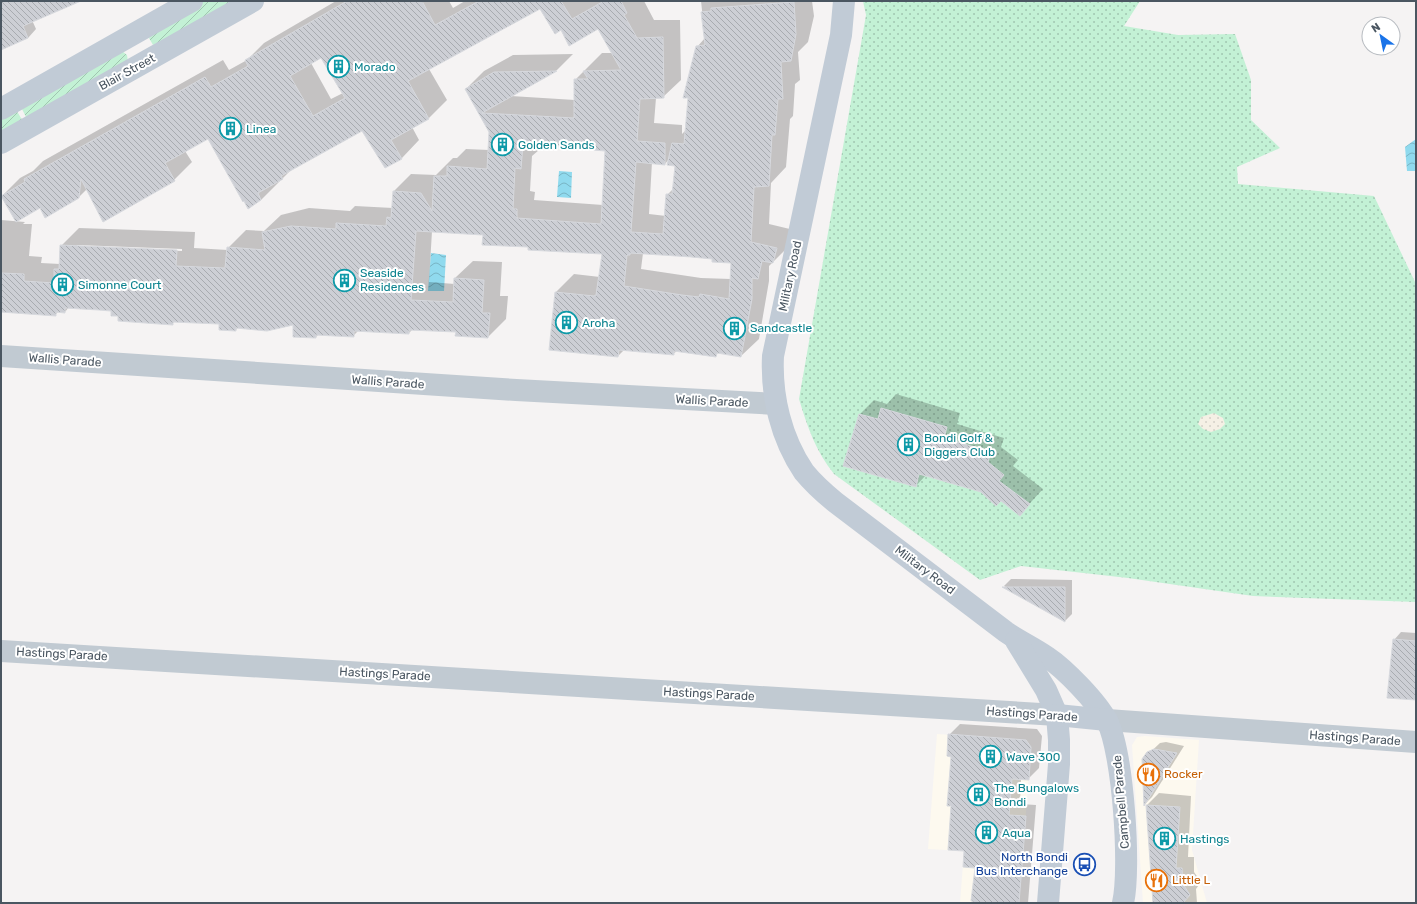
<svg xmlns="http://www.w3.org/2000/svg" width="1417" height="904" viewBox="0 0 1417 904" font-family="Rubik,sans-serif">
  <defs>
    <pattern id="grass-dots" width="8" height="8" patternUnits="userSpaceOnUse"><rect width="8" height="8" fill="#c3f1d5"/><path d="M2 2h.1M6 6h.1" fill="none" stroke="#a0c6b0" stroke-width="1.8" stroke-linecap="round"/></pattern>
    <pattern id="sand-dots" width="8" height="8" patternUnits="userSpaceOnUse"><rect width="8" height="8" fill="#f5f0e5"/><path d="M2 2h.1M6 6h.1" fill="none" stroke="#d4d0c7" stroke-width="1.8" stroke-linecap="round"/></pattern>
    <pattern id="garden-furrows" width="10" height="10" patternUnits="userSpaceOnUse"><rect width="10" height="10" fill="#c3f1d5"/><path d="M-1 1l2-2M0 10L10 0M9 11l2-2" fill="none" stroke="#a0c6b0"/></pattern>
    <pattern id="water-waves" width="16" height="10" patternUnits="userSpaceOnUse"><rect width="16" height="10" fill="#90daee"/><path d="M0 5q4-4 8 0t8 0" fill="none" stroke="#78b4c4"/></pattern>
    <pattern id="building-back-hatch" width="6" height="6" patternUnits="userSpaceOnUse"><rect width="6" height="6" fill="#cdcfd5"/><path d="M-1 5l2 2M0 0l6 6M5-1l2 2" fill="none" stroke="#a8abb0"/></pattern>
  </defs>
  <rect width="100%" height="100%" fill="#f5f3f3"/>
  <g fill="#fdf9ef">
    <polygon points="937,734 1026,740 1031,747 1019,903 960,903 964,851 928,849"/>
    <polygon points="1145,736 1199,740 1192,850 1207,903 1143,903 1132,745 1137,737"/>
  </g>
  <path fill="url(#grass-dots)" d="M863 1H1140L1124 26 1178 35 1235 34 1251 80V120L1280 148 1237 167 1238 184 1374 196 1416 284V602L1253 596 1128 578 1021 566 980 580 834 474C816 452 807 426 799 399L866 15Z"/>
  <polygon fill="url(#sand-dots)" points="1214,413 1223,418 1225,424 1220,429 1211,432 1203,429 1198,424 1201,417"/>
  <g fill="url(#garden-furrows)">
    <polygon points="204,1 240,1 153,45 149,38 153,30"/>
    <polygon points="122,51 127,55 128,62 28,121 20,105"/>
    <polygon points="15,108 24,123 1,136 1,116"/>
  </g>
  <g fill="url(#water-waves)">
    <polygon points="1416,139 1416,171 1407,171 1405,147"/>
    <polygon points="559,171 572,172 571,198 557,197"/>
    <polygon points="431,253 446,255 444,291 428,291"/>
  </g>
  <g fill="#0003" fill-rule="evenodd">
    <polygon points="1,1 74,1 32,20 36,29 28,38 4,47 1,51"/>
    <path d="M336 1H449L453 8 465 1H644L654 20H680L681 80 663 97 656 98 654 123 682 125V134L686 130 697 47 705 38 701 1H812L814 16 808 42 798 52 800 80 795 84 793 116 790 119 786 167 771 183 769 224 794 230 791 244 769 266V281L759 339 741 356 719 352 715 356 677 351 673 354 625 349 618 356 550 349 556 292 574 274 600 277 603 253 529 246 484 234 432 231 429 282 455 284V278L473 261 502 262 500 296H508L506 319 488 337 457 335V331L413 329 409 333 359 330 353 336 319 334 316 337 294 324 238 327 236 330 221 323 175 321 172 324 119 315 112 310 69 307 65 312 59 311 56 314 1 311V220L25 222 23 224H32L29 256 42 257 41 263 60 264 61 246 79 228 195 232 194 248 228 250V248L246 230 264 231 281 215 309 208 350 211 355 206 393 208 394 191 411 174 436 175 453 158H457L466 149 489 150 490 132 466 89 484 71 513 55 573 54 557 70 511 96 575 100V80L602 53H613L599 28 561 29 541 7 429 69 447 100 429 118 412 127 419 140 402 158 385 167 362 129 293 168 261 200 208 138 185 151 192 162 174 180 87 189 79 197 40 207 2 196 20 178 33 171 43 161 223 60 229 70 247 60 264 43ZM321 57 343 93 331 99 311 63ZM539 145 606 150 603 205 534 200 535 192 530 191 532 156 539 150ZM669 159 676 165 674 188 667 195 666 216 649 214 652 162 665 164ZM77 245 182 249V251L77 247ZM643 253 714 259 732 263 731 279 701 278 641 269Z"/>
    <polygon points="896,394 960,413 957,424 1004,438 1001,447 1018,460 1013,466 1043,489 1020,514 1001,500 981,491 926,475 916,486 860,414 874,400 887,404"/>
    <polygon points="1011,579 1072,580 1072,614 1065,621 1004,586"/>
    <polygon points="1401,632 1416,633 1416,700 1394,640"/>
    <polygon points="960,724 1037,729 1042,736 1039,768 1028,779 1021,779 1020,804 1036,805 1028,903 972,903 976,867 965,850 952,805 952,757 949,735"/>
    <polygon points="1166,742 1184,746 1152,797 1145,804 1143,759 1160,743"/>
    <polygon points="1159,793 1191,796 1188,857 1194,857 1194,872 1201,882 1196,889 1197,903 1154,903 1147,805"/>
  </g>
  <g fill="url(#building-back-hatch)" stroke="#d7d9de" fill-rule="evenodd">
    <polygon points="1,1 81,1 23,26 28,38 1,50"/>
    <path d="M347 1H422L435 25 479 1H561L572 19 604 1H621L627 13 624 15 637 38 663 37 664 98 640 99 637 141 665 143V165L636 162 631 232 663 234 666 194H672L675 166 667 165 672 143 684 144 688 98H683L696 46 705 45 701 12 711 11V8L794 2 796 34 791 61 781 62 783 99H778L775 135H772L769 186 754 187 751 242 777 248 773 263 762 261 758 279 752 278V299L741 357 717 353 716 357 674 351V355L619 350 618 357 549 350 555 292 594 296 596 295 602 254 528 250V247L482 245 483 235 416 231 411 300 453 302 454 278 484 280 482 313H490L488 338 455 336 456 332 409 330V334L354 331V337L316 335V338L293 337V325L267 331 236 328V331L219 330V324L173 322V325L118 321V316H111V311L99 310 65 308V313L56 312V316L1 312V273L24 274V281L54 283V269H59L60 245 177 250 176 266 225 268 227 247 265 250 262 232 291 226 336 229V223L386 226 387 217 391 218 393 191 421 193 432 211 434 176H447V166L487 169 489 132 465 89 494 72 557 71 482 113 574 118V79H588L583 71 621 70 598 29 569 46 561 30 555 34 540 9 408 81 429 119 391 140 402 159 385 168 362 131 281 176 283 179 258 193 261 200 248 209 244 201 243 202 208 139 165 163 175 181 103 222 81 179 79 198 45 218 40 208 16 222 1 196 25 182 24 179 205 77 211 87 248 66 245 60ZM321 58 345 98 313 116 290 76ZM523 144 605 151 601 224 517 218V209H513L515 168 521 169ZM630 253 692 257 712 259V262L731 263 729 299 700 294 699 297 682 295 624 286 627 255H630Z"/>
    <polygon points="881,408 947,427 944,438 991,452 988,462 1004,475 999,481 1030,504 1020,516 1001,501 996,506 981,492 919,474 916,487 843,466 859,414 878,419"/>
    <polygon points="1002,587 1065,587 1065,622"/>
    <polygon points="1393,639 1416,641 1416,700 1387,698"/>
    <polygon points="948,734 1026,740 1031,747 1029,780 1012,779 1009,815 1026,816 1019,903 973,903 973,901 971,901 975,868 963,867 964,851 948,850 951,806 947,806 951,757 947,756"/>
    <polygon points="1154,749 1177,753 1144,806 1142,759 1147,752"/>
    <polygon points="1146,805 1180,807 1176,868 1182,868 1183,884 1190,895 1183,903 1153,903"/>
  </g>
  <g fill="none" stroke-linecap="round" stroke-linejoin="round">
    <g stroke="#c1cad2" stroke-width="22">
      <polyline points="1,356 516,390 776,404"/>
      <polyline points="1,651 1057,715"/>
      <polyline points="1107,720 1416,742"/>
    </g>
    <g stroke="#c1cbd6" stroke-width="22">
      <path d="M844 1 841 35 773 356C771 396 781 438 804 472 813 483 824 493 835 502 892 545 949 589 1006 632 1019 641 1034 648 1047 657 1065 669 1097 702 1107 721 1123 752 1131 868 1123 903"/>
      <polyline points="1,109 192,1"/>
      <polyline points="1,143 253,1"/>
      <polyline points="1016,641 1046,690 1057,715 1059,740 1059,764 1048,903"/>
      <polyline points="1057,715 1107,720"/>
    </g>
  </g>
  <defs>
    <symbol id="building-ring" viewBox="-11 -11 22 22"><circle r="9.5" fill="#fff" stroke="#0f9aa8" stroke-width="1.5"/><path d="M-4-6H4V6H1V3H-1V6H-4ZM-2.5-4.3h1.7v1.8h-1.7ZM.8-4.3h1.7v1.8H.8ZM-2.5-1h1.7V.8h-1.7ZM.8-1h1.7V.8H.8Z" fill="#0f9aa8"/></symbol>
    <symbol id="restaurant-ring" viewBox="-11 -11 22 22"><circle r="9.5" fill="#fff" stroke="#e8710a" stroke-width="1.5"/><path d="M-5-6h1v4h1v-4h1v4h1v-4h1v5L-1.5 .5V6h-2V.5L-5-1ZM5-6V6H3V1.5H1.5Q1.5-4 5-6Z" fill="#e8710a"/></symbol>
    <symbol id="bus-ring" viewBox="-11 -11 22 22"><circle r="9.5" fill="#fff" stroke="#1a4fb4" stroke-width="1.5"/><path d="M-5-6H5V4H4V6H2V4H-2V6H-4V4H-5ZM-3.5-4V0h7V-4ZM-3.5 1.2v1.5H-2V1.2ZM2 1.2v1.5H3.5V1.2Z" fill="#1a4fb4"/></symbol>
  </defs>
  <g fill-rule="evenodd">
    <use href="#building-ring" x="326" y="54" width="25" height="25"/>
    <use href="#building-ring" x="218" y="116" width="25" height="25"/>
    <use href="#building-ring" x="490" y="132" width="25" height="25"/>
    <use href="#building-ring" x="332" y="268" width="25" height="25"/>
    <use href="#building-ring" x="50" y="272" width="25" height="25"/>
    <use href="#building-ring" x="554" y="310" width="25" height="25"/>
    <use href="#building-ring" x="722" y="316" width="25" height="25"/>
    <use href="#building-ring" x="896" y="432" width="25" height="25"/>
    <use href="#building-ring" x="978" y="744" width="25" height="25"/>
    <use href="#restaurant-ring" x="1136" y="762" width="25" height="25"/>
    <use href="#building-ring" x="966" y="782" width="25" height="25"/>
    <use href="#building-ring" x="974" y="820" width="25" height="25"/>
    <use href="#building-ring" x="1152" y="826" width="25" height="25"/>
    <use href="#bus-ring" x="1072" y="852" width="25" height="25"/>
    <use href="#restaurant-ring" x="1144" y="868" width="25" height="25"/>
  </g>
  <g text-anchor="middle" stroke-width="4" stroke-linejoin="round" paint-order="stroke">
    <g font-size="12" fill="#0d838f" stroke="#fff" text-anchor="start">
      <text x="354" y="71">Morado</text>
      <text x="246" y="133">Linea</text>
      <text x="518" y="149">Golden Sands</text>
      <text x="360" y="277">Seaside<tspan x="360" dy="14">Residences</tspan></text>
      <text x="78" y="289">Simonne Court</text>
      <text x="582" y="327">Aroha</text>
      <text x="750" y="332">Sandcastle</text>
      <text x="924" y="442">Bondi Golf &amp;<tspan x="924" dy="14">Diggers Club</tspan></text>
      <text x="1006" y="761">Wave 300</text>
      <text x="994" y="792">The Bungalows<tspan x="994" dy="14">Bondi</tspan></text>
      <text x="1002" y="837">Aqua</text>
      <text x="1180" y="843">Hastings</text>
    </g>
    <g font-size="12" fill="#4a5661" stroke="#fff">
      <text transform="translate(127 72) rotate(-29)" y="4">Blair Street</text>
      <text transform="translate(790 276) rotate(-78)" y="4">Military Road</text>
      <text transform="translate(65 360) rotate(4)" y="4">Wallis Parade</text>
      <text transform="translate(388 382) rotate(4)" y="4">Wallis Parade</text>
      <text transform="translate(712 401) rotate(3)" y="4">Wallis Parade</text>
      <text transform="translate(925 570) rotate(37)" y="4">Military Road</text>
      <text transform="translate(62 654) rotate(3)" y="4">Hastings Parade</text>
      <text transform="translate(385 674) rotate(3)" y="4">Hastings Parade</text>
      <text transform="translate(709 694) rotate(3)" y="4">Hastings Parade</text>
      <text transform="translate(1032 714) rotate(4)" y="4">Hastings Parade</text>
      <text transform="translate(1355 738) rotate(4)" y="4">Hastings Parade</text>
      <text transform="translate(1121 802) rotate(-95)" y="4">Campbell Parade</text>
    </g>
    <g font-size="12" fill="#c56008" stroke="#fff" text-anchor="start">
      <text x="1164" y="778">Rocker</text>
      <text x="1172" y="884">Little L</text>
    </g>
    <g font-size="12" fill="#164399" stroke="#fff" text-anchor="end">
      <text x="1068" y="861">North Bondi<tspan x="1068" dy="14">Bus Interchange</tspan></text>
    </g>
  </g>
  <rect width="1417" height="904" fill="none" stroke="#4a5661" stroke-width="4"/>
  <g transform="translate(1381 36) rotate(327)"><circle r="19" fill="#ffffff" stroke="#b7bbc0"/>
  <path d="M0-3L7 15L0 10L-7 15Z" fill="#1a73e8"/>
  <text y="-6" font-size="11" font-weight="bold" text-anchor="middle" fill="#4a5661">N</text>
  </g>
</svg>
